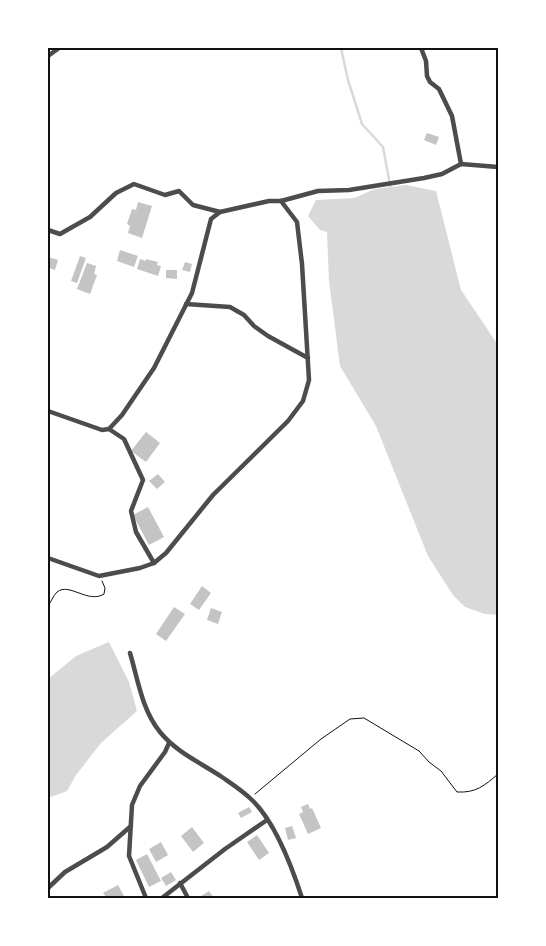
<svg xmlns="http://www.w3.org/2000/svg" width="546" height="946" viewBox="0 0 546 946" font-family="'Playfair Display',serif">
  <rect width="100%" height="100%" fill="#fff"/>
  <g fill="#d9d9d9">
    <polygon points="406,185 436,191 461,290 498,345 498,615 485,614 465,607 453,595 428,556 376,426 340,366 329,281 327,232 320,230 308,216 316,200 354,198 375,189"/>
    <polygon points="109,642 129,682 137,711 101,743 76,775 67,791 48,798 48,679 76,656"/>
  </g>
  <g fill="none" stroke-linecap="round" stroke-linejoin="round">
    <polyline stroke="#d9d9d9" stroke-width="2.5" points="341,48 348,80 362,124 383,147 391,190"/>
  </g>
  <g fill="#c4c4c4">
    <polygon points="427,133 439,137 436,145 424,140"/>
    <polygon points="138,202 152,206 142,238 128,233 130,226 127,224 132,209 136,210"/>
    <polygon points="120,250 138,256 134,267 117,261"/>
    <polygon points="80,256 86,258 77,283 71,281"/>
    <polygon points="48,257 58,260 55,270 49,268 48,271"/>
    <polygon points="140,259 146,261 146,259 158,262 157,265 161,266 158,276 137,269"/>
    <polygon points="185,262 192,264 190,272 182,270"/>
    <polygon points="87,263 96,266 94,274 97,275 90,294 77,289"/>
    <polygon points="166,270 177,270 177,279 166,278"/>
    <polygon points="146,432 160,443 146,462 131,451"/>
    <polygon points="158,474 165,482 157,489 149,481"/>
    <polygon points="148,507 164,537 149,545 133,515"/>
    <polygon points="202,586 211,593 199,610 190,604"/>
    <polygon points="174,607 185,614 166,641 156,634"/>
    <polygon points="211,608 222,612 218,624 207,620"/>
    <polygon points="308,804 310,809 312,808 321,828 308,834 299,814 303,812 301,807"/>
    <polygon points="249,807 252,812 241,818 238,813"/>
    <polygon points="292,826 296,838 288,840 285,828"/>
    <polygon points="192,827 204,843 193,852 181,836"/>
    <polygon points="257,835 269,853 259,860 247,842"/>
    <polygon points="161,842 168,855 156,862 149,849"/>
    <polygon points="147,854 161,881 149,887 136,860"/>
    <polygon points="171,872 176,880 166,886 161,878"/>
    <polygon points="118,885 125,898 107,898 103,893"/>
    <polygon points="209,891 214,898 198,898"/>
  </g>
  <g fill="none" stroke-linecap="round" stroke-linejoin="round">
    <g stroke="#111" stroke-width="1">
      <path d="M48 606C51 602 53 596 57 592 69 582 88 604 104 594L105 588 102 581"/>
      <path d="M255 794 321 739 350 719 364 718 419 751 429 762 441 771 457 792C476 793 484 786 498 774"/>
    </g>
    <g stroke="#4c4c4c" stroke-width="4.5">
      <polyline points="421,48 426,61 427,76 430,82 439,89 452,116 461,164"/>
      <polyline points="48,56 59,48"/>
      <polyline points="48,230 60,234 90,217 116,193 134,184 165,195 179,191 193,205 220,212"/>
      <polyline points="186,304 230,307 244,315 254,326 268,336 308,358"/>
      <polyline points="48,411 102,430 109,429 122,415 154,368 192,293 211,219 220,212 269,201 281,201 318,191 349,190 424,178 442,174 461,164 498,167"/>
      <polyline points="109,429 124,439 143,480 131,511 136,532 154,563"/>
      <polyline points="48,558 99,576 140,568 154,563 166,553 213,495 288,421 303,401 309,380 302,264 297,222 281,201"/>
      <path d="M130 653C138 680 142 710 160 732 176 752 201 763 222 777 232 784 243 791 252 800 276 823 292 867 302 898"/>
      <polyline points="180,883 188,898"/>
      <polyline points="48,888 65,872 107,847 131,826"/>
      <polyline points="146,898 129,856 132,805 140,786 165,752 169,743"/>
      <polyline points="162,898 225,849 267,820"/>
    </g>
  </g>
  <rect width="546" height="946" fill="none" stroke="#ffffff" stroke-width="98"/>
  <rect x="49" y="49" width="448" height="848" fill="none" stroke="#111" stroke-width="2"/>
</svg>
